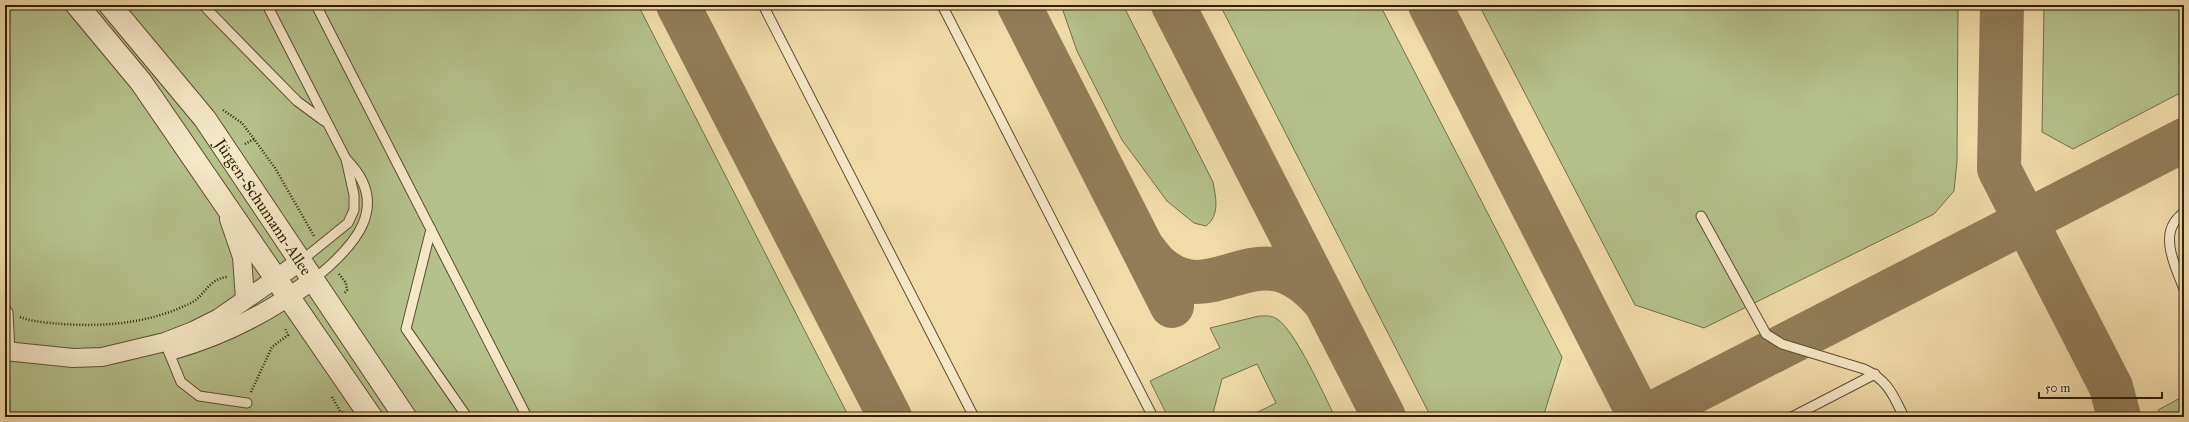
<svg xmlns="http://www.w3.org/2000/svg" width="2189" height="422" viewBox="0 0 2189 422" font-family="'IM FELL Great Primer',serif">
  <rect width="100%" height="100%" fill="#f0dba9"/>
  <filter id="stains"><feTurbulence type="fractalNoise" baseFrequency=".005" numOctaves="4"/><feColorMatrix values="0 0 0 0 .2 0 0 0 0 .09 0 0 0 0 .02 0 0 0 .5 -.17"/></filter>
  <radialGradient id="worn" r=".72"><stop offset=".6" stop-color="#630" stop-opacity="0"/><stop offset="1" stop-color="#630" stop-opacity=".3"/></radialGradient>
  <g fill="#b5c18b" stroke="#727048">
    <polygon points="5,5 638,5 849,417 5,417"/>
    <path d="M1061 5H1123L1213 182C1216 198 1220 215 1206 226L1194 223 1167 201 1122 140 1077 51Z"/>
    <polygon points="1220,5 1380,5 1562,357 1543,417 1431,417"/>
    <polygon points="1479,5 1958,5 1957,161 1954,191 1934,214 1704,328 1635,305"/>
    <polygon points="2044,5 2184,5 2184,91 2073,149 2042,132"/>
    <path d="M1259 316C1266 316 1271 315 1277 319 1295 330 1324 395 1335 417H1248L1276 403 1257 364 1222 379 1212 417H1168L1150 381 1220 348 1210 328Z"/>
    <polygon points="2184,396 2184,417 2161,417 2158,410"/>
  </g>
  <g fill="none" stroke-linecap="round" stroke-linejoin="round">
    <g stroke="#907d57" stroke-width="44">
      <polyline points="678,5 890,417"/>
      <polyline points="1019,5 1172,306"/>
      <polyline points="1173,5 1384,417"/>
      <polyline points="1430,5 1640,417"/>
      <polyline points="2002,5 1999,169 2111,387 2119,417"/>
      <path d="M1145 251C1149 256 1154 263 1159 267 1216 315 1257 225 1322 299"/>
      <polyline points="1645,417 2184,140"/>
    </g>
    <defs>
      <g id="service">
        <polyline points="203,5 297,101 324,121"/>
        <polyline points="267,5 346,159 354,195 354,210 348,223 301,261"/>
        <polyline points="316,5 527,417"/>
        <polyline points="763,5 974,417"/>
        <polyline points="942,5 1153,417"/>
        <path d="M2184 212C2181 215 2176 219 2174 223 2162 241 2177 271 2184 289"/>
        <path d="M1701 216 1766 334 1782 344 1864 369C1888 380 1893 395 1904 417"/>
        <polyline points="431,229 406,329 467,417"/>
        <path d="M313 280C354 247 393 206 346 159"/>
        <polyline points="8,312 10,352"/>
        <polyline points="167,348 181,382 199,396 247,403"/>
        <polyline points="1792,417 1875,374"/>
      </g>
      <g id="minor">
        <polyline points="229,219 242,257 245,299"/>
        <path d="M173 350C224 336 271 311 313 280"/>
        <polyline points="5,351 73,358 102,357 165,342 193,331 219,318 301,261"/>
      </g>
      <g id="tertiary">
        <polyline points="77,5 141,82 371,417"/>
        <path id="s1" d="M110 5 205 119 405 417"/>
      </g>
    </defs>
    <use href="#service" stroke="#5f4e2e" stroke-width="11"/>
    <use href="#minor" stroke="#5f4e2e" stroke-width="20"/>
    <use href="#tertiary" stroke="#5f4e2e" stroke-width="24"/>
    <g stroke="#2f1f05" stroke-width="2.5" stroke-dasharray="1 2" stroke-linecap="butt">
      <polyline points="223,110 242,123 254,139 275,168 314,236"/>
      <polyline points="245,144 254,139"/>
      <polyline points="339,274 346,283 347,290 344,294"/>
      <path d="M20 317C33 322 49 323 62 324 107 327 150 323 191 303 205 296 208 279 227 277"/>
      <polyline points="251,392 272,347 288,335 285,328"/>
      <polyline points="332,397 340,411 344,413"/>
    </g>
    <use href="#service" stroke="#f5e8c7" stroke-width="9"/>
    <use href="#minor" stroke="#f5e8c7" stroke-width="18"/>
    <use href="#tertiary" stroke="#f5e8c7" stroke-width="22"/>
  </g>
  <g text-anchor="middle" stroke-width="4" stroke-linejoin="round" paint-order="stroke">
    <g font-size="16" fill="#2f1f05" stroke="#f5e8c7">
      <text dy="6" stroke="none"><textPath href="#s1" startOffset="254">Jürgen-Schumann-Allee</textPath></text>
    </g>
  </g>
  <rect width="2189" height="422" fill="none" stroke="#f0dba9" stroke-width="20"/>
  <rect x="6" y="6" width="2177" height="410" fill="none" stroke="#2f1f05" stroke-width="2"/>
  <rect x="10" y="10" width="2169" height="402" fill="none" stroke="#2f1f05"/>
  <path d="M2039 392v6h123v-6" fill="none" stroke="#2f1f05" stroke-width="2"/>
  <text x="2045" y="392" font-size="12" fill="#2f1f05" stroke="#f5e8c7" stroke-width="3" paint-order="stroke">50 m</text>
  <rect width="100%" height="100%" filter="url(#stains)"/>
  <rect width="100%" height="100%" fill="url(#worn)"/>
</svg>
